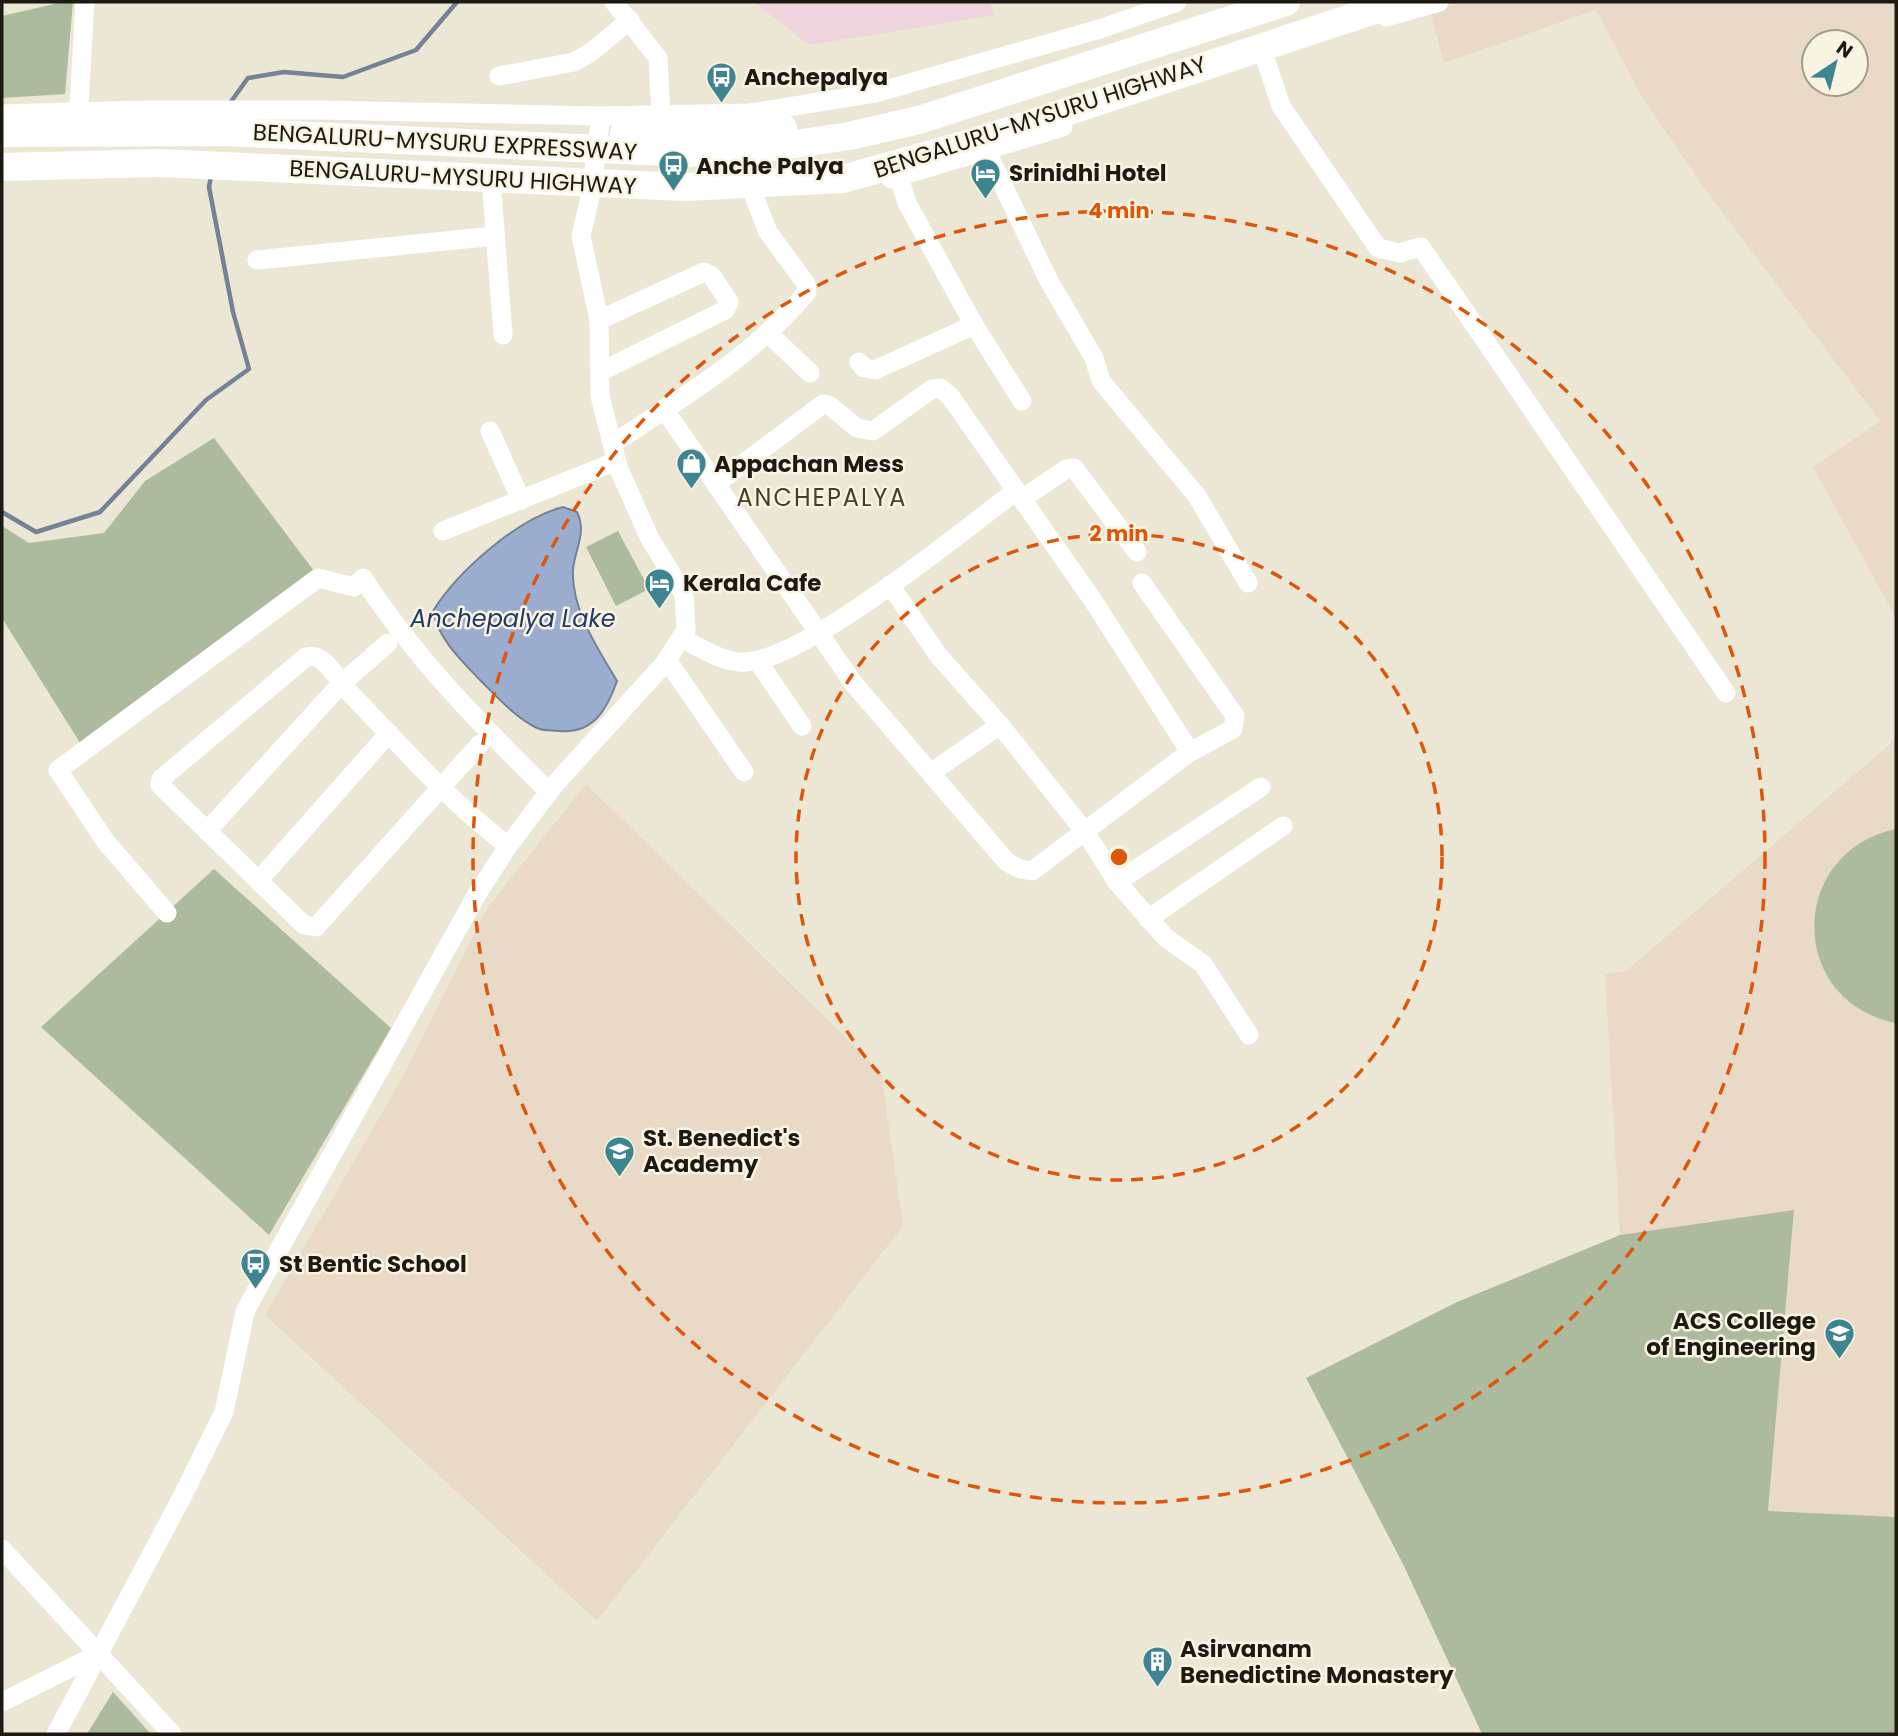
<svg xmlns="http://www.w3.org/2000/svg" width="1898" height="1736" viewBox="0 0 1898 1736" font-family="Poppins,sans-serif">
  <rect width="100%" height="100%" fill="#ebe7d4"/>
  <g fill="#e9dac7" fill-rule="evenodd">
    <path d="M1463 2H1896V618L1813 467 1880 421 1702 185 1641 95 1596 10 1444 63 1430 12ZM1814 42H1856V84H1814Z"/>
    <polygon points="1896,739 1896,1517 1768,1512 1794,1211 1620,1235 1605,974 1626,971"/>
    <polygon points="586,784 881,1072 903,1226 597,1621 265,1315 401,1080 487,908"/>
  </g>
  <polygon fill="#eed5dd" points="754,2 989,2 995,15 809,45"/>
  <g fill="#acbb9d">
    <polygon points="63,2 73,2 65,94 2,98 2,16"/>
    <polygon points="214,438 317,575 87,754 2,618 2,526 29,543 104,533 145,481"/>
    <polygon points="618,531 649,589 616,606 586,547"/>
    <path d="M1896 829V1023C1787 1002 1787 852 1896 829Z"/>
    <polygon points="214,869 391,1028 269,1235 41,1027"/>
    <polygon points="1794,1210 1768,1511 1896,1517 1896,1734 1482,1734 1403,1564 1306,1378 1457,1302 1620,1235"/>
    <polygon points="113,1692 151,1734 87,1734"/>
  </g>
  <path fill="#9aadce" stroke="#748196" stroke-width="2" d="M563 507 577 512C587 533 575 548 573 570 571 609 598 649 617 681 607 710 593 734 559 731 552 730 543 731 537 728 516 718 497 697 480 680 460 659 439 640 433 611 458 571 517 519 563 507Z"/>
  <g fill="none" stroke-linecap="round" stroke-linejoin="round">
    <g stroke="#748196" stroke-width="4.5">
      <polyline points="230,103 248,78 284,72 343,77 416,50 457,2"/>
      <polyline points="2,512 36,532 100,512 206,400 249,369 233,312 209,187 211,176"/>
    </g>
    <g stroke="#fff" stroke-width="19">
      <polyline points="614,2 658,58 661,115"/>
      <polyline points="1386,17 1439,2"/>
      <polyline points="1264,55 1281,106 1378,248 1399,253 1421,247 1726,693"/>
      <polyline points="499,76 574,62 590,53 630,20"/>
      <polyline points="2,114 145,110 323,110 601,116 750,113 875,93 1103,28 1177,2"/>
      <polyline points="78,122 85,2"/>
      <polyline points="987,152 1049,281 1094,358 1101,381 1197,496 1248,583"/>
      <polyline points="899,177 907,203 974,325 1022,401"/>
      <polyline points="491,179 503,335"/>
      <polyline points="891,179 1063,127"/>
      <polyline points="257,260 495,236"/>
      <polyline points="599,320 704,272 712,276 729,302 725,310 602,371"/>
      <polyline points="769,334 810,373"/>
      <polyline points="859,362 864,368 875,370 974,325"/>
      <polyline points="664,409 854,684 1007,862 1020,869 1032,871 1190,752 1233,729 1235,716 1142,583"/>
      <polyline points="490,431 521,500"/>
      <path d="M614 443C684 396 751 358 807 292L806 284 768 232 754 196"/>
      <polyline points="716,484 823,404 829,405 857,428 873,431 932,389 940,388 950,396 1094,602 1190,752"/>
      <polyline points="1022,499 1066,469 1074,468 1137,552"/>
      <polyline points="443,531 617,461"/>
      <polyline points="890,585 938,655 1000,725 1086,833 1117,882 1166,938 1203,964 1249,1035"/>
      <path d="M681 638C700 647 724 664 746 662 807 659 962 531 1016 491"/>
      <polyline points="667,660 744,772"/>
      <polyline points="757,660 802,726"/>
      <path d="M480 744 316 927 304 925 160 785 161 779 306 657C325 652 337 680 349 692 402 747 447 799 508 846"/>
      <polyline points="932,772 1000,725"/>
      <polyline points="207,831 341,684 388,643"/>
      <polyline points="258,881 389,733"/>
      <polyline points="1117,882 1261,787"/>
      <path d="M167 913 106 842 58 770 318 578 354 587 363 578C414 657 482 726 549 792"/>
      <polyline points="1148,919 1283,826"/>
      <polyline points="2,1549 172,1734"/>
      <polyline points="2,1702 100,1653"/>
      <polyline points="56,1734 182,1497 224,1412 245,1312 256,1291 476,896 508,846 555,784 664,664 686,630 684,594 650,539 618,467 600,396 599,320 581,236 591,193 601,116"/>
    </g>
    <g stroke="#fff" stroke-width="28">
      <polyline points="2,133 224,132 687,153 776,147 849,136 919,120 1286,2"/>
      <polyline points="624,133 783,128"/>
      <polyline points="2,167 159,163 685,187 843,179 981,140 1399,2"/>
    </g>
  </g>
  <g fill="none" stroke="#de560c" stroke-width="3.5" stroke-dasharray="12 9">
    <circle cx="1119" cy="857" r="323"/>
    <circle cx="1119" cy="857" r="646"/>
  </g>
  <defs>
    <symbol id="bus-pin" viewBox="-11 -11 22 30"><path d="M0 17L-7.5 6A9.5 9.5 0 1 1 7.5 6Z" fill="#3f8491" stroke="#f8f4e1"/><path d="M-5-6H5V4H4V6H2V4H-2V6H-4V4H-5ZM-3.5-4V0h7V-4ZM-3.5 1.2v1.5H-2V1.2ZM2 1.2v1.5H3.5V1.2Z" fill="#fff"/></symbol>
    <symbol id="hotel-pin" viewBox="-11 -11 22 30"><path d="M0 17L-7.5 6A9.5 9.5 0 1 1 7.5 6Z" fill="#3f8491" stroke="#f8f4e1"/><path d="M-6-4.5h1.5V1H6V5H4.5V3h-9V5H-6ZM-4 0a1.8 1.8 0 1 1 3.6 0ZM.5 0V-2.5h3Q6-2.5 6 0Z" fill="#fff"/></symbol>
    <symbol id="shop-pin" viewBox="-11 -11 22 30"><path d="M0 17L-7.5 6A9.5 9.5 0 1 1 7.5 6Z" fill="#3f8491" stroke="#f8f4e1"/><path d="M-5-2.5h2.3a2.7 3.5 0 0 1 5.4 0H5L5.5 6h-11ZM-1.5-2.5h3a1.5 2.3 0 0 0-3 0Z" fill="#fff"/></symbol>
    <symbol id="university-pin" viewBox="-11 -11 22 30"><path d="M0 17L-7.5 6A9.5 9.5 0 1 1 7.5 6Z" fill="#3f8491" stroke="#f8f4e1"/><path d="M0-5L7-2L0 1L-7-2ZM-4 1L0 2.5L4 1V4Q0 6-4 4Z" fill="#fff"/></symbol>
    <symbol id="building-pin" viewBox="-11 -11 22 30"><path d="M0 17L-7.5 6A9.5 9.5 0 1 1 7.5 6Z" fill="#3f8491" stroke="#f8f4e1"/><path d="M-4-6H4V6H1V3H-1V6H-4ZM-2.5-4.3h1.7v1.8h-1.7ZM.8-4.3h1.7v1.8H.8ZM-2.5-1h1.7V.8h-1.7ZM.8-1h1.7V.8H.8Z" fill="#fff"/></symbol>
  </defs>
  <g fill-rule="evenodd">
    <use href="#bus-pin" x="704" y="60" width="35" height="47"/>
    <use href="#bus-pin" x="656" y="148" width="35" height="47"/>
    <use href="#hotel-pin" x="968" y="156" width="35" height="47"/>
    <use href="#shop-pin" x="674" y="446" width="35" height="47"/>
    <use href="#hotel-pin" x="642" y="566" width="35" height="47"/>
    <use href="#university-pin" x="602" y="1134" width="35" height="47"/>
    <use href="#bus-pin" x="238" y="1246" width="35" height="47"/>
    <use href="#university-pin" x="1822" y="1316" width="35" height="47"/>
    <use href="#building-pin" x="1140" y="1644" width="35" height="47"/>
  </g>
  <g text-anchor="middle" stroke-width="5" stroke-linejoin="round" paint-order="stroke">
    <g font-size="23" font-weight="bold" fill="#1c1a13" stroke="#f8f4e1" text-anchor="start">
      <text x="744" y="85">Anchepalya</text>
      <text x="696" y="174">Anche Palya</text>
      <text x="1009" y="181">Srinidhi Hotel</text>
      <text x="714" y="472">Appachan Mess</text>
      <text x="683" y="591">Kerala Cafe</text>
      <text x="643" y="1146">St. Benedict's<tspan x="643" dy="26">Academy</tspan></text>
      <text x="279" y="1272">St Bentic School</text>
      <text x="1816" y="1329" text-anchor="end">ACS College<tspan x="1816" dy="26">of Engineering</tspan></text>
      <text x="1180" y="1657">Asirvanam<tspan x="1180" dy="26">Benedictine Monastery</tspan></text>
    </g>
    <g font-size="23" fill="#1c1a13" stroke="#f8f4e1">
      <text transform="translate(1040 117) rotate(-18)" y="8">BENGALURU-MYSURU HIGHWAY</text>
      <text transform="translate(445 142) rotate(3)" y="8">BENGALURU-MYSURU EXPRESSWAY</text>
      <text transform="translate(463 177) rotate(3)" y="8">BENGALURU-MYSURU HIGHWAY</text>
    </g>
    <g font-size="24" letter-spacing="2" fill="#433f30" stroke="#f8f4e1">
      <text x="822" y="506">ANCHEPALYA</text>
    </g>
    <g font-size="24" font-style="italic" fill="#223a66" stroke="#f8f4e1">
      <text x="513" y="627">Anchepalya Lake</text>
    </g>
  </g>
  <circle cx="1119" cy="857" r="10" fill="#de560c" stroke="#f8f4e1" stroke-width="3.5"/>
  <g font-size="21" text-anchor="middle" font-weight="bold" fill="#de560c" stroke="#f8f4e1" stroke-width="5" stroke-linejoin="round" paint-order="stroke">
    <text x="1119" y="218">4 min</text>
    <text x="1119" y="541">2 min</text>
  </g>
  <rect width="1898" height="1736" fill="none" stroke="#1c1a13" stroke-width="7"/>
  <g transform="translate(1835 63) rotate(35)"><circle r="33" fill="#f8f4e1" stroke="#a09d8f" stroke-width="2"/>
  <path d="M0-5L12 26L0 18L-12 26Z" fill="#3f8491"/>
  <text y="-10" font-size="19" font-weight="bold" text-anchor="middle" fill="#1c1a13">N</text>
  </g>
</svg>
